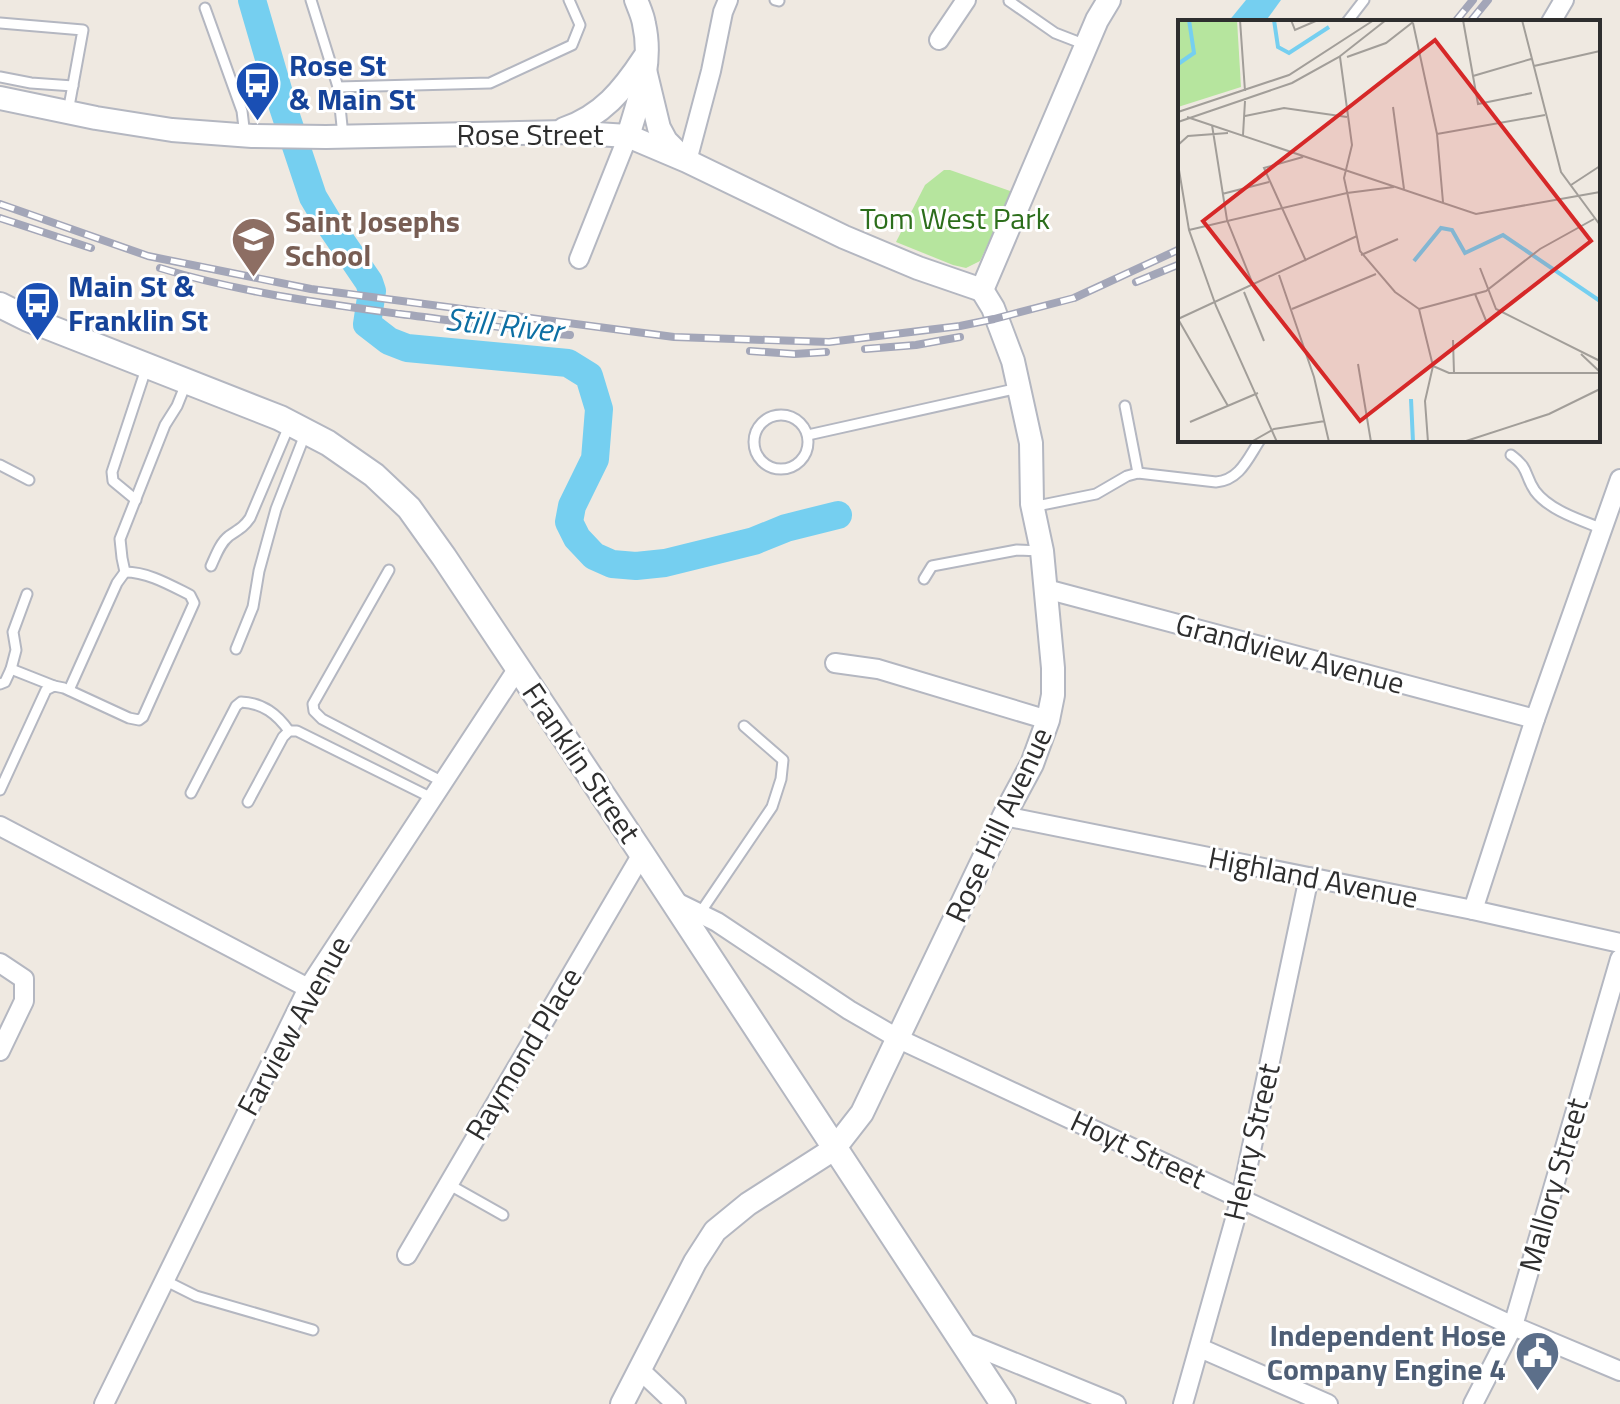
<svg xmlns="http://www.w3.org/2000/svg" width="1620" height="1404" viewBox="0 0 1620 1404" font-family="'Titillium Web',sans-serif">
  <rect width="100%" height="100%" fill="#efe9e1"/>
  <polygon fill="#b6e59e" points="944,170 950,170 1013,192 980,261 966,268 953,265 896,242 925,185"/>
  <polygon fill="#75cff0" points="1246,0 1281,0 1265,22 1228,22"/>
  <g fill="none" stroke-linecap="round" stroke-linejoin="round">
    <polyline stroke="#75cff0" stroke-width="28" points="252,0 283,107 313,197 328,222 369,282 372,291 367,324 389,341 407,348 568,363 589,376 599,409 595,459 572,506 569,522 577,538 594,556 612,564 636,566 665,563 754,541 786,528 838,515"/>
    <defs>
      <g id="service">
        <polyline points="311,0 338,87 343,136"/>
        <polyline points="775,0 779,1"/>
        <polyline points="1009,1 1055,33 1086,45"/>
        <polyline points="205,8 242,111 245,136"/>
        <polyline points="1347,22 1364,0"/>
        <polyline points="0,23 83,30 68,112"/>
        <polyline points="0,77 31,83 73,86"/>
        <polyline points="338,87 490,83 572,45 580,25 569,0"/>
        <polyline points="1125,406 1138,473"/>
        <circle cx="781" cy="442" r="27"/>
        <polyline points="808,435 1019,388"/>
        <path d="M1511 455C1530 469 1524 475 1535 491 1550 511 1581 520 1603 529"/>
        <polyline points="0,465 29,480"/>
        <polyline points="136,500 113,481 112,472 146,369"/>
        <path d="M1032 507 1096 494 1127 476 1138 473 1216 482C1240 480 1248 458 1260 440"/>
        <path d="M211 566C216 555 220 543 229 536 239 529 243 528 250 518L289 426"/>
        <polyline points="389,570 313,704 314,711 322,719 443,782"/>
        <polyline points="924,579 932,566 1017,550 1042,551"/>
        <polyline points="236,649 253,607 259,571 276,509 306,432"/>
        <polyline points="11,669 54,686"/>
        <polyline points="0,684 5,682 11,669 16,650 13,632 27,594"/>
        <polyline points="69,690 117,583 125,572 122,558 120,539 165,425 177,406 187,381"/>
        <path d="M0 790 46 690 54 686 64 688 129 718 139 720 143 717 194 603 190 595C170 585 148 572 125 572"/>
        <path d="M191 793 236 706 241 702C263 703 277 714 289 731"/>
        <polyline points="248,802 283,737 289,731 297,731 432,798"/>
        <polyline points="700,913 772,807 781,779 783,760 744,726"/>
        <polyline points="448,1184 503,1215"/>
        <polyline points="164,1280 196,1296 313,1330"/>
      </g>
      <g id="minor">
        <polyline points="1551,22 1564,0"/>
        <polyline points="939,40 966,0"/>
        <polyline points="687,161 711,71 723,12 728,0"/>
        <polyline points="579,259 628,136"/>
        <polyline points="1046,589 1535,719"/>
        <polyline points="835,663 878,669 1048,720"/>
        <polyline points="1004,816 1473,910 1620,943"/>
        <polyline points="0,826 308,988"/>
        <polyline points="672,900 717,922 849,1010 899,1039 1513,1326 1620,1371"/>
        <polyline points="1473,910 1535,719 1620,479"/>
        <polyline points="0,963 24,979 24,1001 0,1051"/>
        <polyline points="407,1255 642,854"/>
        <polyline points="962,1341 1116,1404"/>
        <polyline points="1200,1348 1328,1404"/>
        <polyline points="640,1370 676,1404"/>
        <polyline points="104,1404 308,988 518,668"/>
        <polyline points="1183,1404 1241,1198 1309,877"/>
        <polyline points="1473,1404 1513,1326 1620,959"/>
      </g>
      <g id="tertiary">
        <polyline points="646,74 659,128 666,141 680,155"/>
        <polyline points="0,98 96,118 172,130 252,136 326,137 565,132 628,136 687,161 844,237 918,268 982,290"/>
        <path d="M564 129C602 116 623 90 644 58"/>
        <path d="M628 136C639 100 653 63 644 24 643 16 639 8 636 0"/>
        <polyline points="982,290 1097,20 1109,0"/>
        <polyline points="622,1404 695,1262 715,1231 748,1204 834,1149 862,1113 1004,816 1032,764 1048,720 1053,695 1053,668 1042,551 1032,504 1031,443 1013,361 993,308 982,290"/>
      </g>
      <polyline id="secondary" points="0,305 28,319 280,418 328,443 374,475 409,508 444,557 642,854 1003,1404"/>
    </defs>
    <use href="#service" stroke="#b4b7c1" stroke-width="13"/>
    <use href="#minor" stroke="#b4b7c1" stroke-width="22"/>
    <use href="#tertiary" stroke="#b4b7c1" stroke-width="26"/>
    <use href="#secondary" stroke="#b4b7c1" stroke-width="28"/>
    <use href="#service" stroke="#fff" stroke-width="9"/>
    <use href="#minor" stroke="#fff" stroke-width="18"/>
    <use href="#tertiary" stroke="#fff" stroke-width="22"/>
    <use href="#secondary" stroke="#fff" stroke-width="24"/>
    <defs>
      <g id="rail">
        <polyline points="1455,22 1473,0"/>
        <polyline points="1470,22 1488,0"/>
        <polyline points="0,204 148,256 311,289 674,337 829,342 960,326 994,319 1074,298 1180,249"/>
        <polyline points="0,218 91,248"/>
        <path d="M160 268C238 292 320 303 400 314 457 321 514 330 570 335"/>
        <polyline points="1136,282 1180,264"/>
        <polyline points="865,349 916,345 960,337"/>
        <polyline points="750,351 794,354 826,352"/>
      </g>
    </defs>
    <use href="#rail" stroke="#a3a6b8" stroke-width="8"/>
    <use href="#rail" stroke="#fff" stroke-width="5" stroke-dasharray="15" stroke-linecap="butt"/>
  </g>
  <defs>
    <symbol id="bus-pin" viewBox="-11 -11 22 30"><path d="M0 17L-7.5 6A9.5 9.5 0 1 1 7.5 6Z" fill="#1a4fb4" stroke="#fff"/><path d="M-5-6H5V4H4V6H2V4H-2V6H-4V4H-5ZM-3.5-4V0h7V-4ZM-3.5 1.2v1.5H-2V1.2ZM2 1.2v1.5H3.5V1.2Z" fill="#fff"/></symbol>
    <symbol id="school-pin" viewBox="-11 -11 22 30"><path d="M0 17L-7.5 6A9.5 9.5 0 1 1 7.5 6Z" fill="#8d6e63" stroke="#fff"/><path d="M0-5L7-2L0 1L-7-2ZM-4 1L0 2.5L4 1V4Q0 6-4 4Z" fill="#fff"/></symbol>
    <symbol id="civic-pin" viewBox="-11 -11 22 30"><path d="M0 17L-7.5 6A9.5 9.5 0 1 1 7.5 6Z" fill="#5c6f8a" stroke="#fff"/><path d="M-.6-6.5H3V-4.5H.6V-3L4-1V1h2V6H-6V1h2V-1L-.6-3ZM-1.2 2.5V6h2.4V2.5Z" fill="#fff"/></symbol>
  </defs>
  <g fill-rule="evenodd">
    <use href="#bus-pin" x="232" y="58" width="51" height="69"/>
    <use href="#school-pin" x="228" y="214" width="51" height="69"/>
    <use href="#bus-pin" x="12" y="278" width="51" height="69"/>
    <use href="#civic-pin" x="1512" y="1328" width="51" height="69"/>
  </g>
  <g text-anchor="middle" stroke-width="6" stroke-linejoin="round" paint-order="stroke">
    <g font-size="30" font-weight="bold" fill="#164399" stroke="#fff" text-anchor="start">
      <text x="289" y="76">Rose St<tspan x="289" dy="34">&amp; Main St</tspan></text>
      <text x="68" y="297">Main St &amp;<tspan x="68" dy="34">Franklin St</tspan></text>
    </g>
    <g font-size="30" fill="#2e2e2e" stroke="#fff">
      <text x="530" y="145">Rose Street</text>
      <text transform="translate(1290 654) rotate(15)" y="10">Grandview Avenue</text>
      <text transform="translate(581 763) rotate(56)" y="10">Franklin Street</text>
      <text transform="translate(999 825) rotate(-65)" y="10">Rose Hill Avenue</text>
      <text transform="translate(1313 878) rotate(11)" y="10">Highland Avenue</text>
      <text transform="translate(294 1026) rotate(-61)" y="10">Farview Avenue</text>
      <text transform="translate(524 1054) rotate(-59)" y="10">Raymond Place</text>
      <text transform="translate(1252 1142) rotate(-77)" y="10">Henry Street</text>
      <text transform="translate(1138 1150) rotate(25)" y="10">Hoyt Street</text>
      <text transform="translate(1554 1185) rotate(-74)" y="10">Mallory Street</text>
    </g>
    <g font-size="30" fill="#2c6e1b" stroke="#fff">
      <text x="955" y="229">Tom West Park</text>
    </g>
    <g font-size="30" font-weight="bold" fill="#785e54" stroke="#fff" text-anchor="start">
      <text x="285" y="232">Saint Josephs<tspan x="285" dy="34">School</tspan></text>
    </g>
    <g font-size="30" font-weight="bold" fill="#4e5e75" stroke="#fff" text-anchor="end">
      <text x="1506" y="1346">Independent Hose<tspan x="1506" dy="34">Company Engine 4</tspan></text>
    </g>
    <g font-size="32" font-style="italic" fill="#0d6fa3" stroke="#fff">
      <text transform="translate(504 325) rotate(6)" y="11">Still River</text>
    </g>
  </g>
  <g transform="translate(1178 20)">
    <rect width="422" height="422" fill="#efe9e1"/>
    <path d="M0 0H59L63 67 0 87Z" fill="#b6e59e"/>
    <path fill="none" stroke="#75cff0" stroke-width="4" d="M96 0 100 27 111 33 151 7M0 44 16 33 11 0M236 241 263 208 274 210 287 233 325 215 422 281M233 379 235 422"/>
    <path fill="none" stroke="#a29e99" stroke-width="2" d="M62 0 67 71M113 0 117 10 140 0M285 0 300 84 354 73M344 0 383 152 422 205M235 3 259 114 265 182M162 37 174 125 166 158 182 231 217 272 241 289M169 37 208 23 235 2M356 46 422 31M295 56 353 39M215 87 226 169M0 92 111 55 196 0M67 96 106 88 169 97M9 97 298 194 422 172M0 102 114 63 161 37 208 0M34 105 49 200 76 267M259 114 367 95M65 115 67 81M0 125 10 116 50 113M125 137 86 148 128 241M0 144 11 210 38 286 99 422M393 165 422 146M44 174 91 162M11 210 169 173 216 167M183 235 220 219M302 248 318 289 422 341M101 255 136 357 151 422M66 272 86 321M297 274 309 303M114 289 198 254M241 289 308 271 362 229 416 199M241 289 255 346 247 381 250 422M0 299 179 216M0 299 50 386M275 320 276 353M403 334 422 352M180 344 193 422M255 346 271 353H421M12 402 80 373M73 422 96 409 147 401M285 422 371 394 422 369"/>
    <path fill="#d62828" fill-opacity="0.15" stroke="#d62828" stroke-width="4" d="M257 20 413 221 182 401 25 201Z"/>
    <rect width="422" height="422" fill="none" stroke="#2e2e2e" stroke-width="4"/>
  </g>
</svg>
